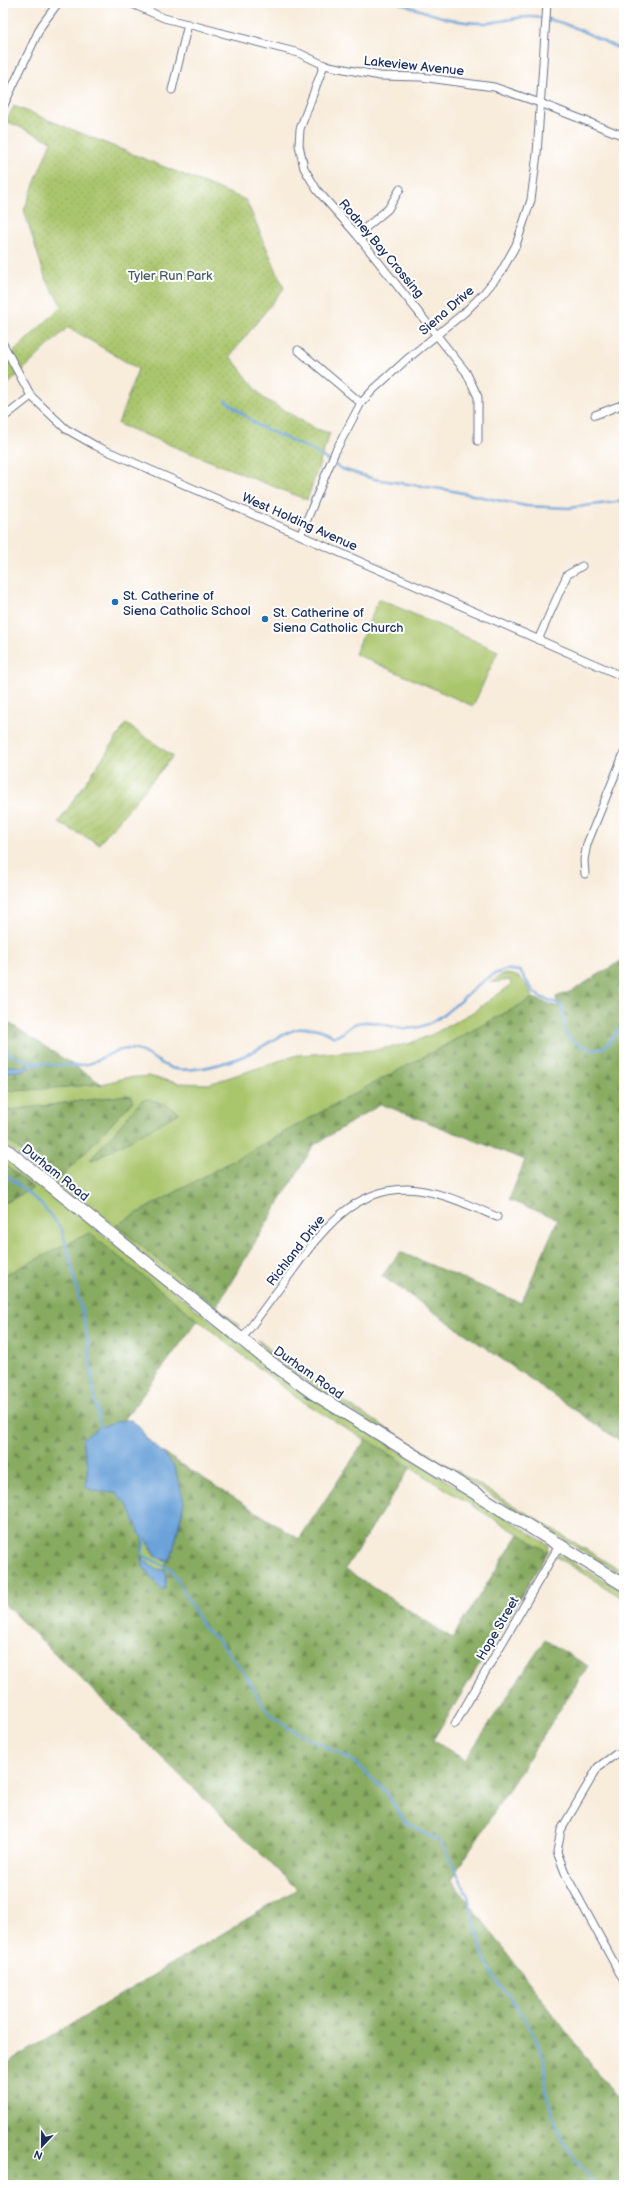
<svg xmlns="http://www.w3.org/2000/svg" width="627" height="2188" viewBox="0 0 627 2188" font-family="'Balsamiq Sans',sans-serif">
  <defs>
    <pattern id="forest-firs" width="22" height="20" patternUnits="userSpaceOnUse"><rect width="22" height="20" fill="#87ab60"/><path d="M5 1l3.5 6h-7zM16 11l3.5 6h-7z" fill="#6e8c52"/></pattern>
    <pattern id="park-dots" width="8" height="8" patternUnits="userSpaceOnUse"><rect width="8" height="8" fill="#aac66d"/><path d="M2 2h.1M6 6h.1" fill="none" stroke="#92aa61" stroke-width="1.8" stroke-linecap="round"/></pattern>
    <pattern id="garden-furrows" width="10" height="10" patternUnits="userSpaceOnUse"><rect width="10" height="10" fill="#aac66d"/><path d="M-1 1l2-2M0 10L10 0M9 11l2-2" fill="none" stroke="#92aa61"/></pattern>
  </defs>
  <rect width="100%" height="100%" fill="#fff"/>
  <filter id="ink" filterUnits="userSpaceOnUse"><feTurbulence type="fractalNoise" baseFrequency=".025" numOctaves="2"/><feDisplacementMap in="SourceGraphic" scale="8" xChannelSelector="R" yChannelSelector="G"/><feConvolveMatrix kernelMatrix="1 2 1 2 8 2 1 2 1" color-interpolation-filters="sRGB"/></filter>
  <filter id="wash" filterUnits="userSpaceOnUse"><feTurbulence type="fractalNoise" baseFrequency=".012" numOctaves="4" result="noise"/><feDisplacementMap in="SourceGraphic" scale="16" xChannelSelector="R" yChannelSelector="G"/><feGaussianBlur stdDeviation="0.9" result="paint"/><feColorMatrix in="noise" values="0 0 0 0 0 0 0 0 0 0 0 0 0 0 0 0 0 1.4 0 .05"/><feComposite in="paint" operator="in"/></filter>
  <g filter="url(#wash)">
    <rect width="100%" height="100%" fill="#f8ecdb"/>
    <g fill="#aac66d" stroke="#627a66">
      <polygon points="379,599 498,651 473,706 355,654"/>
      <path d="M507 974C523 975 527 985 533 998L354 1094 116 1225 241 1327 229 1323 3 1143V1136L58 1180 133 1101 127 1095 3 1111V1092L102 1084 125 1078 148 1076 178 1083 209 1084 297 1055 373 1050 408 1044 433 1034 473 1012 511 985 510 980 490 983 501 975Z"/>
      <polygon points="3,1155 280,1376 549,1545 548,1552 297,1398 89,1234 3,1279 3,1204 33,1188 3,1163"/>
      <polygon points="258,1340 291,1366 355,1409 618,1569 617,1572 322,1393 268,1354"/>
      <polygon points="143,1536 157,1557 167,1561 164,1570 156,1569 141,1557"/>
      <polygon points="558,1554 624,1591 624,1599 555,1556"/>
    </g>
    <g fill="url(#forest-firs)" stroke="#516d5f">
      <polygon points="624,959 624,1444 382,1276 400,1252 521,1303 558,1219 509,1200 525,1160 381,1104 314,1145 216,1307 116,1225 354,1094 533,998 558,1007 556,997 572,991"/>
      <polygon points="3,1019 102,1084 3,1092 3,1071 22,1071 32,1067 3,1066"/>
      <polygon points="127,1095 132,1096 133,1101 58,1181 3,1136 3,1111"/>
      <polygon points="149,1099 167,1105 179,1113 98,1158 90,1160 142,1100"/>
      <polygon points="3,1163 33,1188 3,1204"/>
      <polygon points="89,1233 198,1320 124,1420 100,1427 82,1444 88,1464 85,1482 93,1491 116,1493 128,1505 143,1536 141,1557 144,1568 165,1588 167,1575 164,1570 167,1561 169,1561 172,1555 183,1510 175,1468 162,1452 299,1539 366,1439 411,1467 345,1569 452,1638 519,1534 548,1552 433,1740 465,1760 545,1640 588,1666 451,1879 624,2108 624,2185 3,2185 3,2065 297,1889 3,1603 3,1276"/>
    </g>
    <polygon fill="url(#park-dots)" stroke="#627a66" points="14,106 246,200 284,288 230,356 263,398 316,429 330,433 307,500 118,424 138,369 68,327 3,389 3,362 62,306 46,280 24,210 51,141 6,121"/>
    <polygon fill="url(#garden-furrows)" stroke="#627a66" points="126,724 173,756 99,844 58,823"/>
    <g fill="#6aa2d9" stroke="#42689c">
      <path d="M3 1066 33 1067C26 1070 10 1073 3 1071Z"/>
      <polygon points="124,1420 131,1420 139,1426 146,1438 162,1452 175,1468 184,1502 172,1555 168,1561 157,1557 148,1541 140,1534 128,1505 116,1493 93,1491 86,1487 88,1464 82,1439 100,1427"/>
      <polygon points="141,1557 156,1569 164,1570 167,1574 165,1588 162,1590 144,1568"/>
    </g>
    <g fill="none" stroke-linecap="round" stroke-linejoin="round">
      <g stroke="#6aa2d9" stroke-width="2.5">
        <path d="M399 3C426 12 455 24 485 23 505 22 521 14 542 18 572 23 597 39 624 51"/>
        <polyline points="225,400 257,425 310,449 342,469 374,479 448,490 526,506 568,508 624,501"/>
        <path d="M3 1049C7 1052 11 1056 16 1057 33 1064 74 1069 91 1063 103 1058 114 1050 127 1049 143 1048 156 1062 169 1067 187 1075 228 1063 246 1055 276 1042 300 1013 334 1037 343 1035 348 1026 357 1023 384 1017 400 1039 432 1022 457 1009 479 977 505 970 510 969 516 971 520 971L533 991 540 997 562 1005 566 1036C578 1044 597 1058 609 1043 613 1038 616 1032 621 1027L624 1026"/>
        <polyline points="31,1067 43,1063"/>
        <polyline points="3,1172 41,1204 61,1228 68,1250 87,1335 95,1400 101,1429"/>
        <polyline points="145,1537 142,1555 171,1569 204,1628 218,1640 244,1672 263,1705 270,1713 290,1729 349,1758 362,1769 386,1792 405,1822 439,1841 447,1852 468,1896 484,1958 494,1977 526,2019 544,2057 545,2088 555,2121 567,2148 595,2185"/>
      </g>
    </g>
  </g>
  <g filter="url(#ink)">
    <g fill="none" stroke-linecap="round" stroke-linejoin="round">
      <defs>
        <g id="street">
          <polyline points="130,3 164,18 299,53 324,65 380,76 421,77 494,87 540,103 624,136"/>
          <polyline points="324,65 300,129 299,145 304,168 317,190 357,235 466,372 478,397 478,441"/>
          <polyline points="172,90 188,24"/>
          <polyline points="3,107 41,26 58,3"/>
          <polyline points="357,235 388,209 400,189"/>
          <polyline points="3,344 31,396 66,429 96,446 624,677"/>
          <polyline points="298,350 361,403"/>
          <polyline points="595,415 624,404"/>
          <polyline points="3,418 31,396"/>
          <polyline points="301,534 335,452 361,403 373,390 406,360 465,312 483,294 501,272 516,245 531,200 537,154 547,3"/>
          <polyline points="538,640 567,575 582,566"/>
          <polyline points="585,874 584,860 587,844 624,753"/>
          <path d="M242 1339C258 1317 274 1295 291 1273 320 1233 351 1189 407 1189 438 1190 469 1205 497 1217"/>
          <polyline points="455,1724 560,1544"/>
          <polyline points="624,1754 616,1754 598,1767 561,1830 557,1852 566,1875 624,1981"/>
        </g>
        <polyline id="primary" points="3,1147 266,1359 313,1393 624,1585"/>
      </defs>
      <use href="#street" stroke="#68718a" stroke-width="9"/>
      <use href="#primary" stroke="#68718a" stroke-width="14"/>
      <use href="#street" stroke="#fff" stroke-width="7"/>
      <use href="#primary" stroke="#fff" stroke-width="12"/>
    </g>
  </g>
  <g fill="#1f6fb2" stroke="#fff" stroke-width="1.5">
    <circle cx="115" cy="602" r="4"/>
    <circle cx="265" cy="619" r="4"/>
  </g>
  <g text-anchor="middle" stroke-width="4" stroke-linejoin="round" paint-order="stroke">
    <g font-size="13" fill="#1b2f5e" stroke="#fff">
      <text transform="translate(414 65) rotate(6)" y="5">Lakeview Avenue</text>
      <text transform="translate(382 248) rotate(50)" y="5">Rodney Bay Crossing</text>
      <text transform="translate(446 310) rotate(-41)" y="5">Siena Drive</text>
      <text transform="translate(300 521) rotate(24)" y="5">West Holding Avenue</text>
      <text transform="translate(56 1172) rotate(39)" y="5">Durham Road</text>
      <text transform="translate(295 1250) rotate(-52)" y="5">Richland Drive</text>
      <text transform="translate(309 1372) rotate(35)" y="5">Durham Road</text>
      <text transform="translate(497 1628) rotate(-60)" y="5">Hope Street</text>
    </g>
    <g font-size="13" fill="#465c62" stroke="#fff">
      <text x="170" y="280">Tyler Run Park</text>
    </g>
    <g font-size="13" fill="#1b2f5e" stroke="#fff" text-anchor="start">
      <text x="123" y="600">St. Catherine of<tspan x="123" dy="15">Siena Catholic School</tspan></text>
      <text x="273" y="617">St. Catherine of<tspan x="273" dy="15">Siena Catholic Church</tspan></text>
    </g>
  </g>
  <rect width="627" height="2188" fill="none" stroke="#fff" stroke-width="16"/>
  <g transform="translate(42 2146) rotate(202)" stroke="#ffffff" stroke-width="3" paint-order="stroke">
  <path d="M0-3L7 15L0 10L-7 15Z" fill="#1b2f5e"/>
  <text y="-6" font-size="11" font-weight="bold" text-anchor="middle" fill="#1b2f5e">N</text>
  </g>
</svg>
